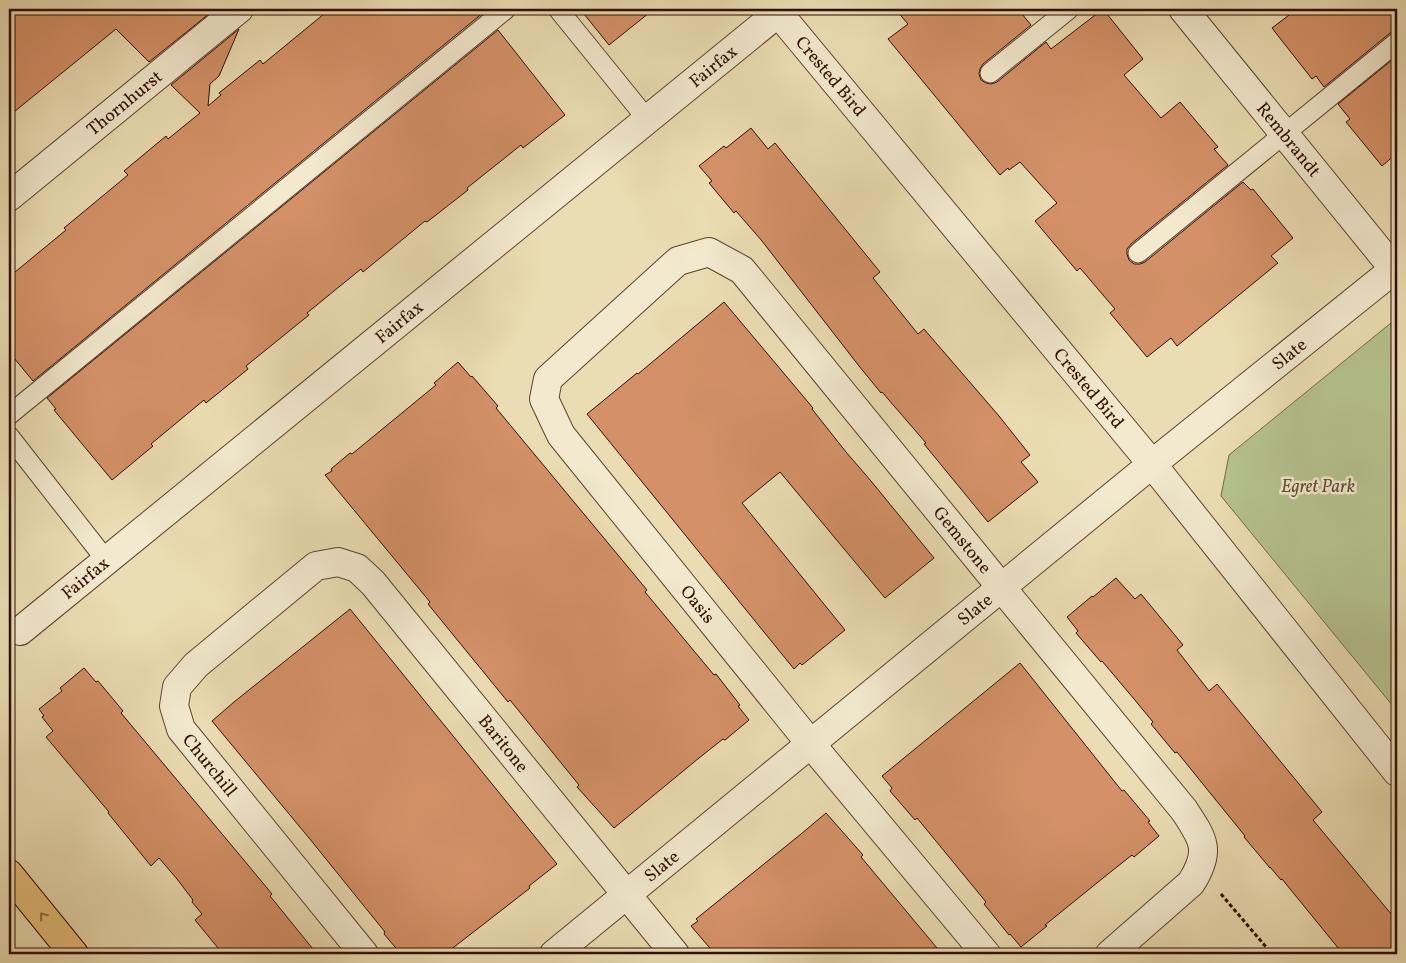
<svg xmlns="http://www.w3.org/2000/svg" width="1406" height="963" viewBox="0 0 1406 963" font-family="Vollkorn,serif">
  <rect width="100%" height="100%" fill="#ebddb3"/>
  <filter id="stains"><feTurbulence type="fractalNoise" baseFrequency=".004" numOctaves="4"/><feColorMatrix values="0 0 0 0 .2 0 0 0 0 .09 0 0 0 0 .02 0 0 0 .5 -.17"/></filter>
  <radialGradient id="worn" r=".72"><stop offset=".6" stop-color="#630" stop-opacity="0"/><stop offset="1" stop-color="#630" stop-opacity=".3"/></radialGradient>
  <polygon fill="#b5c28f" stroke="#726849" points="1397,318 1397,711 1221,496 1229,455"/>
  <g fill="#d49167" stroke="#2f0e03">
    <polygon points="9,9 215,9 149,62 116,29 9,116"/>
    <polygon points="330,9 482,9 484,12 33,381 9,352 9,277 66,230 64,228 128,175 124,171 166,136 168,139 200,113 171,85 239,29 219,76 210,84 208,106 221,95 219,93 260,60 263,64"/>
    <polygon points="580,9 654,9 609,45"/>
    <polygon points="895,9 1018,9 1031,25 983,64 980,69 979,74 981,80 986,83 991,84 997,82 1046,42 1051,49 1103,9 1143,59 1124,75 1161,118 1180,102 1218,147 1214,149 1228,165 1131,244 1127,249 1127,254 1129,260 1134,264 1140,264 1145,262 1243,182 1251,190 1253,189 1293,238 1271,256 1278,263 1177,346 1171,338 1147,357 1110,313 1115,309 1080,268 1077,271 1035,221 1057,203 1020,162 1009,170 1008,168 1000,175 888,39 908,24"/>
    <polygon points="1297,9 1397,9 1397,31 1390,33 1324,87 1316,76 1312,79 1272,28"/>
    <polygon points="498,30 565,115 523,148 521,145 467,188 468,190 427,222 425,221 363,272 361,269 307,313 309,315 246,366 248,369 206,403 204,400 151,444 153,446 112,480 54,410 56,409 47,398"/>
    <polygon points="1397,56 1397,153 1382,166 1346,122 1350,119 1338,104"/>
    <polygon points="751,128 768,149 775,143 880,272 873,278 918,334 924,329 999,416 1030,455 1021,462 1038,482 988,522 924,444 926,443 882,392 881,393 859,366 762,241 736,211 734,213 709,183 712,181 699,166 724,146 726,148"/>
    <polygon points="724,302 813,408 812,409 846,452 871,481 934,558 885,598 780,472 742,503 845,630 802,665 800,663 794,669 587,414 637,373 638,374"/>
    <polygon points="458,362 471,377 472,376 498,406 496,408 647,590 645,592 714,675 716,674 740,705 738,706 749,720 725,740 723,739 699,758 614,828 577,787 579,785 510,700 508,702 428,604 430,602 325,475 332,471 331,469 350,453 352,454 436,385 434,383"/>
    <polygon points="1116,578 1135,599 1141,594 1183,645 1177,650 1209,691 1217,684 1322,812 1313,820 1397,921 1397,954 1343,954 1282,879 1281,880 1270,867 1270,868 1244,837 1245,836 1177,752 1175,753 1151,724 1153,722 1134,699 1102,661 1101,662 1076,633 1078,631 1067,617 1092,596 1093,597"/>
    <polygon points="350,609 557,864 529,886 530,888 507,906 445,954 401,954 384,934 385,932 309,838 212,721 234,702"/>
    <polygon points="1020,663 1122,791 1124,790 1150,821 1148,822 1159,836 1134,857 1132,855 1108,874 1045,925 1047,926 1021,947 1010,934 1009,935 984,904 986,902 917,818 915,820 890,791 892,788 882,776"/>
    <polygon points="84,668 96,682 98,681 123,711 121,713 248,865 272,894 270,896 317,954 223,954 195,920 202,914 192,902 193,900 177,879 159,858 151,866 108,813 109,812 46,737 53,731 42,717 44,716 39,709 62,691 60,688"/>
    <polygon points="826,813 863,855 861,857 942,954 715,954 691,926 698,921 696,919 801,834"/>
  </g>
  <g fill="none" stroke-linecap="round" stroke-linejoin="round">
    <defs>
      <g id="service">
        <polyline points="558,9 647,119"/>
        <polyline points="990,73 1069,9"/>
        <polyline points="1138,253 1397,42"/>
        <polyline points="9,415 506,9"/>
        <polyline points="9,436 106,560"/>
      </g>
      <g id="minor">
        <path id="s1" d="M1183 9 1394 269"/>
        <path id="s2" d="M9 197 239 9"/>
        <path id="s3" d="M20 631 778 13"/>
        <path id="s4" d="M364 954 181 729 174 706 177 687 196 665 316 566 338 562 357 568 373 583 675 954"/>
        <path id="s5" d="M554 954 1152 464 775 9"/>
        <path id="s6" d="M986 954 810 743 561 435 544 399 548 379 678 261 709 252 742 270 1001 587 1184 810C1203 839 1212 850 1191 883L1110 954"/>
      </g>
      <polyline id="tertiary" points="1397,267 1152,464 1397,772"/>
      <polyline id="primary" points="9,874 74,954"/>
    </defs>
    <use href="#service" stroke="#5e422f" stroke-width="21"/>
    <use href="#minor" stroke="#5e422f" stroke-width="30"/>
    <use href="#tertiary" stroke="#5e422f" stroke-width="30"/>
    <use href="#primary" stroke="#2f0e03" stroke-width="30"/>
    <polyline stroke="#2f0e03" stroke-width="3" stroke-dasharray="4 2.5" stroke-linecap="butt" points="1221,894 1272,954"/>
    <use href="#service" stroke="#f2e9ce" stroke-width="19"/>
    <use href="#minor" stroke="#f2e9ce" stroke-width="28"/>
    <use href="#tertiary" stroke="#f2e9ce" stroke-width="28"/>
    <use href="#primary" stroke="#e6be7a" stroke-width="28"/>
  </g>
  <defs><path id="oneway-chevron" d="M-2-3.5L2.5 0L-2 3.5" fill="none" stroke-width="1.6" stroke-linecap="round" stroke-linejoin="round" transform="scale(1.25)"/></defs>
  <use stroke="#946f44" href="#oneway-chevron" transform="translate(43 916) rotate(-129)"/>
  <g text-anchor="middle" stroke-width="5" stroke-linejoin="round" paint-order="stroke">
    <g font-size="18" fill="#2f0e03" stroke="#f2e9ce">
      <text dy="6" stroke="none"><textPath href="#s3" startOffset="894">Fairfax</textPath></text>
      <text transform="translate(831 76) rotate(50)" y="6">Crested Bird</text>
      <text dy="6" stroke="none"><textPath href="#s2" startOffset="149">Thornhurst</textPath></text>
      <text dy="6" stroke="none"><textPath href="#s1" startOffset="168">Rembrandt</textPath></text>
      <text dy="6" stroke="none"><textPath href="#s3" startOffset="489">Fairfax</textPath></text>
      <text transform="translate(1289 354) rotate(-39)" y="6">Slate</text>
      <text transform="translate(1089 388) rotate(50)" y="6">Crested Bird</text>
      <text dy="6" stroke="none"><textPath href="#s6" startOffset="1325">Gemstone</textPath></text>
      <text dy="6" stroke="none"><textPath href="#s3" startOffset="84">Fairfax</textPath></text>
      <text transform="translate(698 604) rotate(51)" y="6">Oasis</text>
      <text dy="6" stroke="none"><textPath href="#s5" startOffset="544">Slate</textPath></text>
      <text dy="6" stroke="none"><textPath href="#s4" startOffset="789">Baritone</textPath></text>
      <text transform="translate(210 765) rotate(51)" y="6">Churchill</text>
      <text dy="6" stroke="none"><textPath href="#s5" startOffset="139">Slate</textPath></text>
    </g>
    <g font-size="18" font-style="italic" fill="#5e4d34" stroke="#f2e9ce">
      <text x="1318" y="492">Egret Park</text>
    </g>
  </g>
  <rect width="1406" height="963" fill="none" stroke="#ebddb3" stroke-width="30"/>
  <rect x="10" y="10" width="1386" height="943" fill="none" stroke="#2f0e03" stroke-width="2.5"/>
  <rect x="15" y="15" width="1376" height="933" fill="none" stroke="#2f0e03"/>
  <rect width="100%" height="100%" filter="url(#stains)"/>
  <rect width="100%" height="100%" fill="url(#worn)"/>
</svg>
